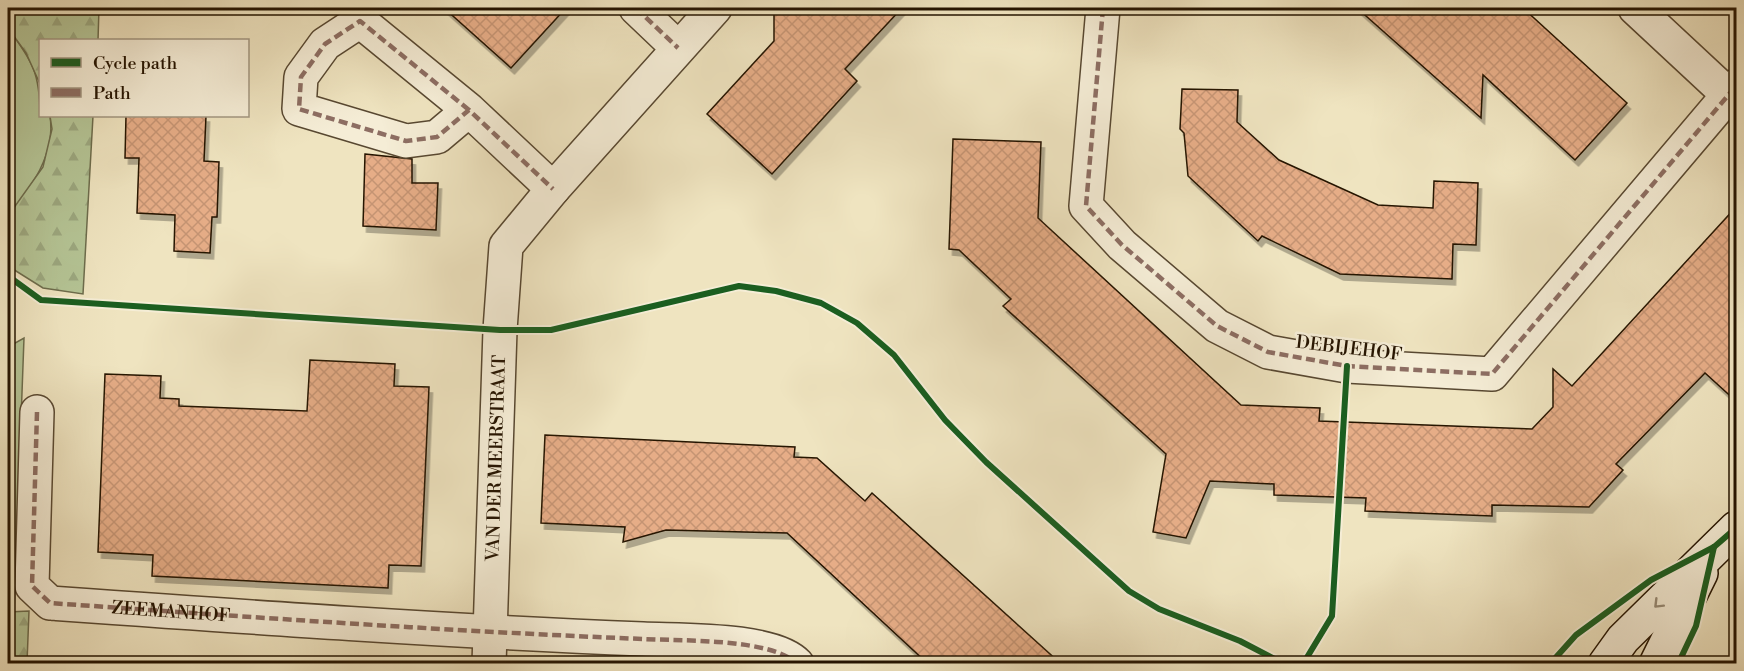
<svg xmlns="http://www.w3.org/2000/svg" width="1744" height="671" viewBox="0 0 1744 671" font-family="'Libre Bodoni',serif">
  <defs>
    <pattern id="forest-firs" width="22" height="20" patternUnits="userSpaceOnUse" patternTransform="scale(1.5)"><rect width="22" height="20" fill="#b5c596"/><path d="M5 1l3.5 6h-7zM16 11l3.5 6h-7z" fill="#9ca880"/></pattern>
    <pattern id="building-cross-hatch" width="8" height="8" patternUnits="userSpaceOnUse" patternTransform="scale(1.5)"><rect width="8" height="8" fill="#e6ad87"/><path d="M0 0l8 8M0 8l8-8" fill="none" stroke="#c59473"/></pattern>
    <filter id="shadow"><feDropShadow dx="3.5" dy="6" stdDeviation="0" flood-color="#0004"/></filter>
  </defs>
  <rect width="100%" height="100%" fill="#efe4c0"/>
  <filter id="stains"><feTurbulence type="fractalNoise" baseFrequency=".00333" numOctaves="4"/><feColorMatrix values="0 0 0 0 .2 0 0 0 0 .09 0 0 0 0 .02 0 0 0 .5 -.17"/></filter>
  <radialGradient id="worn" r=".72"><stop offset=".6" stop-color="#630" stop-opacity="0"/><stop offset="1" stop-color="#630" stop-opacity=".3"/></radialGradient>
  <g fill="#b5c596" stroke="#6d6c4c" stroke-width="1.5">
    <path d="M8 28C33 62 40 73 40 116H50C56 155 31 187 8 216Z"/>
    <polygon points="24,338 14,611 8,612 8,347"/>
  </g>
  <g fill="url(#forest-firs)" stroke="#6d6c4c" stroke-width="1.5">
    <polygon points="15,8 99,8 98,40 40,40 40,84 26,53 8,28 8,16"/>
    <polygon points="50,116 93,116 83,294 43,288 8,266 8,216 43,167 52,129"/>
    <polygon points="29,611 27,663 8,663 8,612"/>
  </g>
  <g fill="url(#building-cross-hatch)" stroke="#251401" stroke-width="1.5" filter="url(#shadow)">
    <polygon points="444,8 566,8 511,68"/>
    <polygon points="774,8 902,8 845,69 857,81 772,174 707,114 774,41"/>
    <polygon points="1357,8 1523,8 1627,103 1575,160 1483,75 1481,118"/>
    <polygon points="1182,89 1238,90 1237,122 1279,160 1378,205 1433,208 1434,181 1478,183 1476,245 1453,244 1452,279 1340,274 1262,236 1258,241 1188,176 1184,133 1180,129"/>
    <polygon points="126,116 206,116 204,161 219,162 217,217 212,217 210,253 174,251 175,215 137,213 139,158 125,158"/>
    <polygon points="953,139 1041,142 1038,218 1241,405 1320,408 1319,421 1532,429 1553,407 1553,369 1572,386 1737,206 1737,402 1705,373 1616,464 1623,470 1589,507 1492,505 1492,516 1365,511 1366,498 1274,495 1274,484 1210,481 1186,538 1153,532 1166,454 1003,306 1011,299 959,250 949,249"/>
    <polygon points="365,154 412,159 412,183 438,183 436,230 363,226"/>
    <polygon points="310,360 395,364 394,386 429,387 421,566 389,565 388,588 152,576 153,555 98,552 105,374 161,376 160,398 179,399 179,406 307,411"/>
    <polygon points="545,435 795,447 794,457 817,458 865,501 872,493 1060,663 927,663 787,533 666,530 623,542 625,527 541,523"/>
  </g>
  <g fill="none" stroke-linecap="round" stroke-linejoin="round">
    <defs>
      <g id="street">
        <polyline points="636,8 678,48"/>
        <polyline points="1103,8 1086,206 1122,245 1217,326 1268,352 1347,366 1492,374 1736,86"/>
        <polyline points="1635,8 1736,102"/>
        <polyline points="469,110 360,21 325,44 301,77 299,109 406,141 437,137 469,110 553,189"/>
        <path id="s1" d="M37 412 32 586 50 603C248 617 445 631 643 639 679 641 773 638 797 664"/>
        <path id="s2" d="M489 664 500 330 506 246 553 189 715 8"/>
      </g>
      <g id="secondary">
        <polyline points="1605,664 1623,639 1736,528"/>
        <polyline points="1656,664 1701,573"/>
      </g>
    </defs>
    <use href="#street" stroke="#584831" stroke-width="36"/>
    <use href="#secondary" stroke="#251401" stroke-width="36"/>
    <use href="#street" stroke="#f5edd6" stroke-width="33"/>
    <use href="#secondary" stroke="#f5edd6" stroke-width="33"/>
    <g stroke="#8d6e63" stroke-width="4.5" stroke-dasharray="9 4.5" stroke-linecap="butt">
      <polyline points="636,8 678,48"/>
      <polyline points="1103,8 1086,206 1122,245 1217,326 1268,352 1347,366 1492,374 1736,86"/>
      <polyline points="469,110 360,21 325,44 301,77 299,109 406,141 437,137 469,110 553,189"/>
      <path d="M37 412 32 586 50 603C248 617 445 631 643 639 679 641 773 638 797 664"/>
    </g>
    <defs>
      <g id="cycleway">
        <polyline points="8,276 41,300 500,330 551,330 739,286 776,291 821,303 857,323 894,355 945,420 986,462 1129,591 1159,609 1240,641 1284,664"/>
        <polyline points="1303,664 1332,616 1347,366"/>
        <polyline points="1550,664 1576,635 1651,580 1714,547 1736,528"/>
        <polyline points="1678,664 1696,626 1714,547"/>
      </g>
    </defs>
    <use href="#cycleway" stroke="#f5edd6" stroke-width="10"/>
    <use href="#cycleway" stroke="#1b5e20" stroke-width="6"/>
  </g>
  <defs><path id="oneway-chevron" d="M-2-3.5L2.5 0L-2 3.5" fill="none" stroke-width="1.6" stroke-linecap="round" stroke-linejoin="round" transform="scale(1.5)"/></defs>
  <use stroke="#978b76" href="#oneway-chevron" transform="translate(1658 604) rotate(135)"/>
  <g text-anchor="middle" stroke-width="5" stroke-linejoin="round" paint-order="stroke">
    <g font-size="18" fill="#251401" stroke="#f5edd6">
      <text transform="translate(1349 348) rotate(7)" y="6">DEBIJEHOF</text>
      <text dy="6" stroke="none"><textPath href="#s2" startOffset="206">VAN DER MEERSTRAAT</textPath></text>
      <text dy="6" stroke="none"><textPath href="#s1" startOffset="320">ZEEMANHOF</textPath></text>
    </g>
  </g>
  <rect width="1744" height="671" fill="none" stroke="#efe4c0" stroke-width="30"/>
  <rect x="9" y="9" width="1726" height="653" fill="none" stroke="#251401" stroke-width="3"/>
  <rect x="15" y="15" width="1714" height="641" fill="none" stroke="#251401" stroke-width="1.5"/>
  <rect x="39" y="39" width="210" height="78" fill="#f5edd6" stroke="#a29681" stroke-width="1.5"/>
  <rect x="51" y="58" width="30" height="9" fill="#1b5e20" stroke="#a29681" stroke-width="1.5"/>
  <text x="93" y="69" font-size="18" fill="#251401">Cycle path</text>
  <rect x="51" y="88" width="30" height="9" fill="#8d6e63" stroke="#a29681" stroke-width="1.5"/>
  <text x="93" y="99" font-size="18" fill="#251401">Path</text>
  <rect width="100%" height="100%" filter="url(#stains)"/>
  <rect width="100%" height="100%" fill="url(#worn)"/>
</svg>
